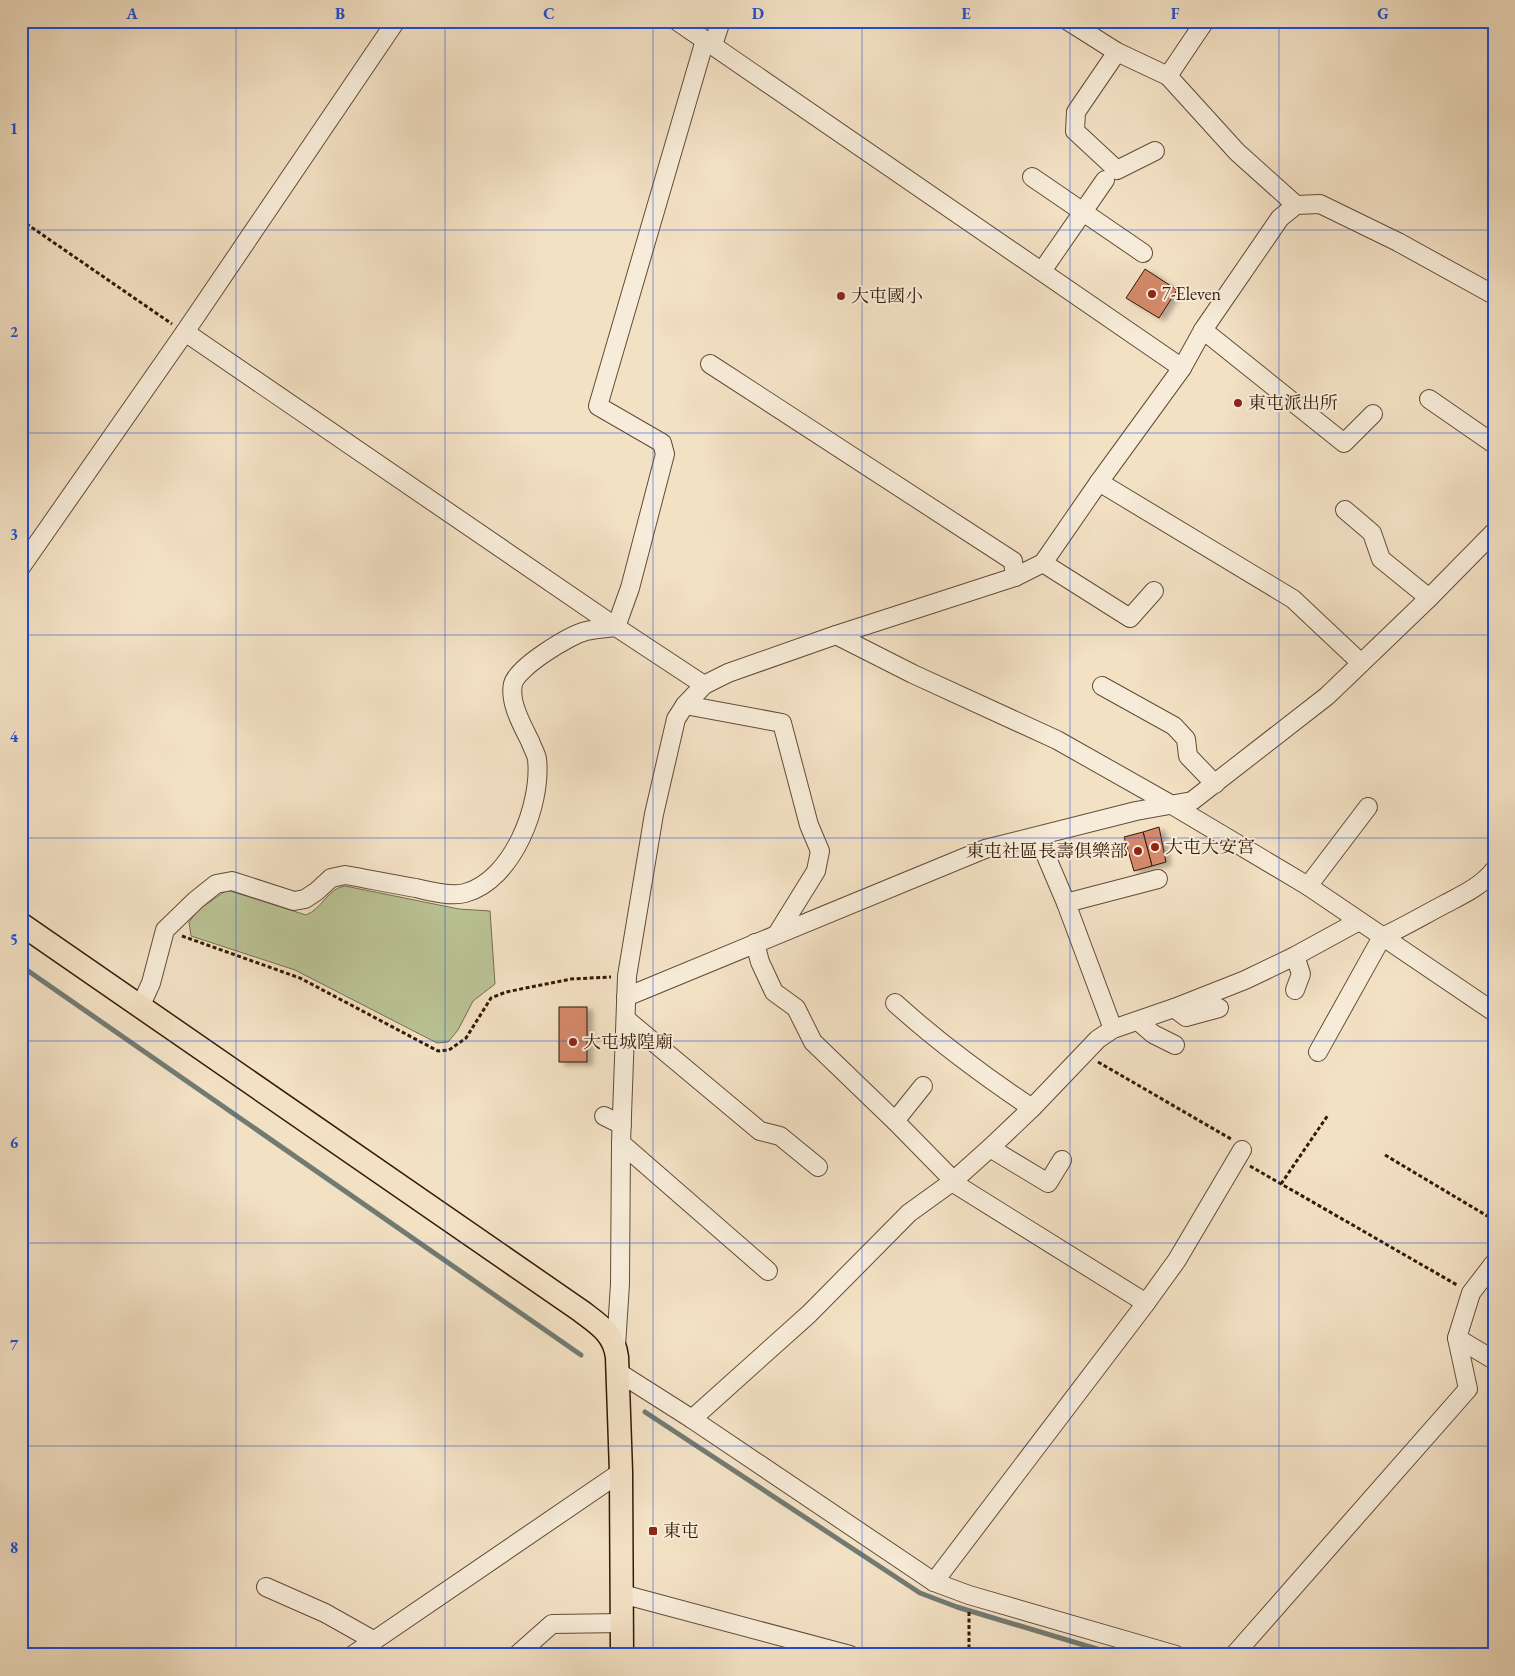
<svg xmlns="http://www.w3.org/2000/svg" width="1515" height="1676" viewBox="0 0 1515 1676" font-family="'EB Garamond','Noto Serif TC',serif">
  <defs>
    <filter id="shadow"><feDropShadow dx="5.5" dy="3" stdDeviation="2.5" flood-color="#0004"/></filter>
  </defs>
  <rect width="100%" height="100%" fill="#f3e1c4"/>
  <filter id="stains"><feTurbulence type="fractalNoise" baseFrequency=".004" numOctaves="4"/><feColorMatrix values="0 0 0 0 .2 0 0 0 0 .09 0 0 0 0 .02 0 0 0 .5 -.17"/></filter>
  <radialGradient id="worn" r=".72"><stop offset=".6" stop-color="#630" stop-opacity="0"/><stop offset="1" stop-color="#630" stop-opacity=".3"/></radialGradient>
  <path fill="#bac395" stroke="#776e4e" d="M345 886 459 909 490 911 495 984 473 1001 458 1030 448 1042 437 1043 295 970 191 936 189 922 198 910 227 890 306 915C322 909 328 888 345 886Z"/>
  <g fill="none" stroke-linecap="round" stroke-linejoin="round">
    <g stroke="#727b72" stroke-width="5">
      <polyline points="21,966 581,1355"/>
      <polyline points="645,1412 920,1593 957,1607 1117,1655"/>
    </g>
  </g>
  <g fill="#d3896a" stroke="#341908" filter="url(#shadow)">
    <polygon points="1145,269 1177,290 1159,318 1126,298"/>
    <polygon points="1159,827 1166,862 1152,866 1143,832"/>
    <polygon points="1143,832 1152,866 1134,871 1124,837"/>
    <rect x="559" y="1007" width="28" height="55"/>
  </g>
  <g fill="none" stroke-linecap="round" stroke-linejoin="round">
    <defs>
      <g id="minor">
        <polyline points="677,21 1182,368"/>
        <polyline points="1068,21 1117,52 1168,76"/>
        <polyline points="1205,21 1168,76 1237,152 1296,205"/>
        <polyline points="713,45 721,21"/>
        <polyline points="1117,52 1076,112 1075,131 1117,170 1155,151"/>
        <polyline points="1032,177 1143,253"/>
        <polyline points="1042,271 1105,180"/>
        <polyline points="1203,330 1344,443 1373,414"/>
        <polyline points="185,332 616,627 630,588 665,454 662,443 598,406 705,40"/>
        <polyline points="710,364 1013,561 1015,577"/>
        <polyline points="1429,399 1494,444"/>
        <polyline points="1099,482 1293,599 1361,663"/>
        <polyline points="1345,510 1372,533 1381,559 1429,598"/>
        <polyline points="1043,563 1130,618 1154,591"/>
        <polyline points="21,567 185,332 396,21"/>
        <polyline points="836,635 913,674 1057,740 1172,805 1308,886 1494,1012"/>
        <polyline points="1102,686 1174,726 1186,739 1188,756 1215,784"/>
        <polyline points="685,705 782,723 809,825 820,851 816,871 777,934"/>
        <polyline points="1038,837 1066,903 1113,1029"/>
        <polyline points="1308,886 1368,807"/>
        <polyline points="1066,903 1158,879"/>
        <polyline points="755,943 760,962 774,992 796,1008 813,1042 895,1121 948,1175 952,1182 1146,1303"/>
        <polyline points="1295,956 1301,974 1295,990"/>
        <polyline points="626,997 985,849 1136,811 1192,801 1327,696 1429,598 1494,532"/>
        <path d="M895 1003C938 1042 984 1076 1032 1108"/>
        <path d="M140 1007 151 983 165 930 196 900 216 884 232 881 294 901 305 899 317 891 331 878 345 875C368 879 392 884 416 888 429 891 451 897 465 893 513 880 542 804 537 759 536 753 532 747 530 741 522 725 509 702 513 684 517 667 570 635 586 631 595 629 606 628 616 627L704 685"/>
        <polyline points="1174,1008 1186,1017 1219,1008"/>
        <polyline points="626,1019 760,1131 780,1136 818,1167"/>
        <polyline points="1138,1021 1153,1034 1175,1045"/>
        <path d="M1318 1052 1382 937C1404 927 1424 915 1445 904 1462 895 1482 886 1494 870"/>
        <polyline points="604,1116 622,1125"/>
        <polyline points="895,1121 923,1086"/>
        <polyline points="621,1143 768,1271"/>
        <polyline points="990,1148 1048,1183 1062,1160"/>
        <polyline points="1457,1338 1494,1360"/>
        <polyline points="616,1346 620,1284 621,1143 627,976 654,814 676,719 685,705 704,685 728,673 836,635 1015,577 1043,563 1099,482 1182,368 1203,330 1280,218 1296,205 1320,204 1398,242 1494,295"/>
        <polyline points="618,1372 692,1419 934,1582 969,1595 1176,1655"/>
        <polyline points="692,1419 809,1314 909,1213 952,1182 990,1148 1032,1108 1098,1039 1113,1029 1174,1008 1245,980 1295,956 1359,921"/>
        <polyline points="934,1582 1146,1303 1177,1260 1242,1150"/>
        <polyline points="266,1587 325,1613 373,1640"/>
        <polyline points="622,1594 850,1655"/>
        <polyline points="353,1655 621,1472"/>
        <polyline points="517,1655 552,1624 623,1623"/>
        <polyline points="1234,1655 1468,1389 1457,1338 1471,1293 1494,1263"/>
      </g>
      <path id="major" d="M21 924 581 1311C598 1324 614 1333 617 1357L621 1472 622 1655"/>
    </defs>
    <use href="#minor" stroke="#644b37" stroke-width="20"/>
    <use href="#major" stroke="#341908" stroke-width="25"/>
    <g stroke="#341908" stroke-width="3" stroke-dasharray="4 2.5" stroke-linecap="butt">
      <polyline points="21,220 172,324"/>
      <polyline points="182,936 300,978 438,1051 449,1050 466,1038 491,998 506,992 571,979 611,977"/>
      <polyline points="1098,1062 1231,1139"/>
      <polyline points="1385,1155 1494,1220"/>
      <polyline points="1250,1166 1457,1285"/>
      <polyline points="1281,1184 1328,1115"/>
      <polyline points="969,1655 969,1610"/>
    </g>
    <use href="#minor" stroke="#f7ecd9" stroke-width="18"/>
    <use href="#major" stroke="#f3e1c4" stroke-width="22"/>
  </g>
  <path fill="none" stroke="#1d4ed8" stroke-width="1" stroke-opacity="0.55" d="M236 21V1655M445 21V1655M653 21V1655M862 21V1655M1070 21V1655M1279 21V1655M21 230H1494M21 433H1494M21 635H1494M21 838H1494M21 1041H1494M21 1243H1494M21 1446H1494"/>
  <g fill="#8f2418" stroke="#f7ecd9" stroke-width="2">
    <circle cx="1152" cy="294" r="5"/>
    <circle cx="841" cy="296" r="5"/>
    <circle cx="1238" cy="403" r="5"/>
    <circle cx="1155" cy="847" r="5"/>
    <circle cx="1138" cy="851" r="5"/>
    <circle cx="573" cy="1042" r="5"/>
    <rect x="648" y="1526" width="10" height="10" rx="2.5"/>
  </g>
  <g text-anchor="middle" stroke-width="4" stroke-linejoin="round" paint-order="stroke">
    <g font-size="18" fill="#341908" stroke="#f7ecd9" text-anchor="start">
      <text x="1162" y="300">7-Eleven</text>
      <text x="851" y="302">大屯國小</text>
      <text x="1248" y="409">東屯派出所</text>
      <text x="1165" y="853">大屯大安宮</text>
      <text x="1128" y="857" text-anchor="end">東屯社區長壽俱樂部</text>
      <text x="583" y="1048">大屯城隍廟</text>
      <text x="663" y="1537">東屯</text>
    </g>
  </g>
  <rect width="1515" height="1676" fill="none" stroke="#f3e1c4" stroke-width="55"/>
  <rect x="28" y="28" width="1460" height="1620" fill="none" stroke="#1d4ed8" stroke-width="2"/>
  <g font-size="16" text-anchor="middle" font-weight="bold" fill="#1d4ed8">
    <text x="132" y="19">A</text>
    <text x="340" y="19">B</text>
    <text x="549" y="19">C</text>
    <text x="758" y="19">D</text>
    <text x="966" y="19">E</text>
    <text x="1175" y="19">F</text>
    <text x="1383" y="19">G</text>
    <text x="14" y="134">1</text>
    <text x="14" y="337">2</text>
    <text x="14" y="540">3</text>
    <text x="14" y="742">4</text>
    <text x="14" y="945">5</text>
    <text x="14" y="1148">6</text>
    <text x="14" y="1350">7</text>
    <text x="14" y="1553">8</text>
  </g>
  <rect width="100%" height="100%" filter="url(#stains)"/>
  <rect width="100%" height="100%" fill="url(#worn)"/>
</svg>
